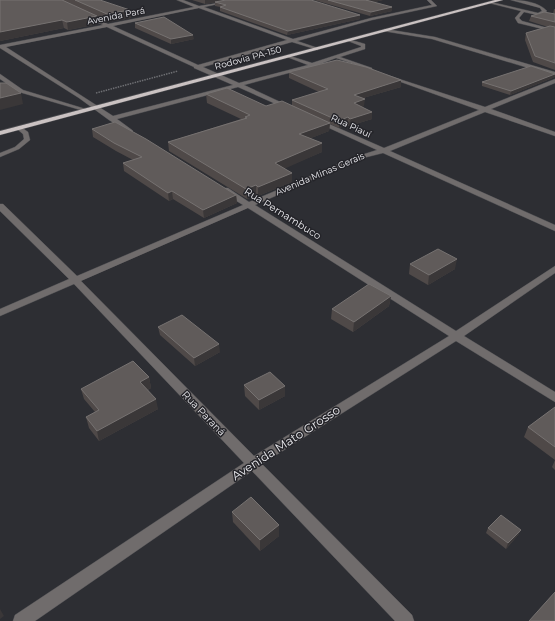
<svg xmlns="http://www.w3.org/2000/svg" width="555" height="621" viewBox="0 0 555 621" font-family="Montserrat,sans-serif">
  <rect width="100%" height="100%" fill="#2d2e33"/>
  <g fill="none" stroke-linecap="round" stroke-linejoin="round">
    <defs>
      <g id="minor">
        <path d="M177 0H183L199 6 237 0 204 7 293 39 371 18 432 5 427 0H431L437 6 372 20 297 41 318 48V50L292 42 203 67 239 83 308 65 287 57V55L312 63 361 47V46L348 41V39L365 44V49L340 57 372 68V70L336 58 315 66 244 85 291 107V109H287L238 87 117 119 132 130 133 131 130 133 109 120 79 98 0 48V45L103 25 83 16 85 14 108 24 194 7ZM199 8 287 40 198 65 113 26ZM107 27 194 67V68L233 85 113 116 6 47Z"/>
        <path d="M511 0C522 0 539 2 547 11L543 14 555 17V19L524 12 519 18 522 21 555 30V32L518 23 515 18 521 11 489 3 491 2 538 13 542 11 540 8Z"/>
        <polygon points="385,29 435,37 555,72 555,76 432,39 383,31"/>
        <polygon points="0,74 23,90 89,110 84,111 19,92 0,79"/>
        <path d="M387 75 485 107 555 79V83L491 109 555 132V136L485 112 390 151 555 225V231L383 153 359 159 255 205 456 331 555 266V273L464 336 555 392V402L456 341 262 464 412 615 414 621H395L252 471 35 621H13L15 615 244 463 74 284 0 316V309L69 279 0 211V204H3L77 276 243 205 222 192V188H228L249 202 355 157 377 150 316 122V120H320L384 148 479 110 387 77ZM248 208 449 336 254 456 81 281Z"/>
        <polygon points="17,127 21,127 28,132 30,140 19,149 0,157 0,153 15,147 24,139 23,134 17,129"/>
      </g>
      <polygon id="highway" points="495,0 503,0 0,135 0,131"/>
    </defs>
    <use href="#minor" stroke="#48494d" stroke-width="1"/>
    <use href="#highway" stroke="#48494d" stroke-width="1"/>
    <polyline stroke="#6e6f73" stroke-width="1.5" stroke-dasharray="1.5 1" stroke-linecap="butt" points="96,93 178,71"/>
    <use href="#minor" fill="#706c6c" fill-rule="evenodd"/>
    <use href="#highway" fill="#cac2c2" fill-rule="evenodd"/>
  </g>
  <g fill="#4f4948">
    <polygon points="0,0 100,0 131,18 108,22 97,17 98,24 68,30 64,28 0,41"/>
    <polygon points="192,0 311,0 360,19 287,35 220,11 220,7 215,6 215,2 217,2 205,4"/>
    <polygon points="314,0 383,0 374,2 392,11 370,16"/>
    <polygon points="554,9 555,9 555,70 533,62 525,40 526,33 548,27 529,21 531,16 553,14"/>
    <polygon points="135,23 194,39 171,44 135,28"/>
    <polygon points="289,72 401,87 363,98 364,106 361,107 372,112 372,119 349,126 347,125 339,128 330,124 329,131 311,138 322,152 284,168 292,182 258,196 256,195 247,199 169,151 168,142 241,119 207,103 206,94 266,106 292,105 292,100 319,92 289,78"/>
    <polygon points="555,77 510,95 482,86 482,82"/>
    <polygon points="92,129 236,195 237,203 204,218 173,199 169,201 124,171 123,163 133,160 116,151 93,137"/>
    <polygon points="410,264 455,269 428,285 409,274"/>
    <polygon points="391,296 389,306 353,332 331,319 332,309"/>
    <polygon points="158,327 220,352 195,366 160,335"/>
    <polygon points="149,377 151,388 148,390 158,409 99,441 89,428 86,417 95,412 84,399 81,389"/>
    <polygon points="244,385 285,386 285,396 259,410 245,396"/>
    <polygon points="555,407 555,470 552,467 555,460 524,437 528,427"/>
    <polygon points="232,512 279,525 279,536 260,551 233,522"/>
    <polygon points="488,528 521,530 518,535 506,549 486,533"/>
  </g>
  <g fill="#3a3738">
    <polygon points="205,0 229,0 205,4"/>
    <polygon points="366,0 383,0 366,4"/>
    <polygon points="392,7 392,11 370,16 371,12"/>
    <polygon points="130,10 131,18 108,22 107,14"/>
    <polygon points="360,15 360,19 287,35 288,31"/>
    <polygon points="97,16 98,24 68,30 67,22"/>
    <polygon points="62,20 64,28 0,41 0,32"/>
    <polygon points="193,35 194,39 171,44 171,39"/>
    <polygon points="555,74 555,77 510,95 511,91"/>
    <polygon points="401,80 401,87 353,101 354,95"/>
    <polygon points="21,93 23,104 0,110 0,98"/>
    <polygon points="365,99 364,106 353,110 354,103"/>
    <polygon points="372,112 372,119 349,126 350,119"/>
    <polygon points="348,117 347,125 339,128 339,121"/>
    <polygon points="330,123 329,131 299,143 299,134"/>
    <polygon points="322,143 322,152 275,173 275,163"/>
    <polygon points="292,173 292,182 258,196 258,187"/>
    <polygon points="256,185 256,195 247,199 246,189"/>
    <polygon points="172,191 173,199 169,201 168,193"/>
    <polygon points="236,195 237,203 204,218 203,210"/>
    <polygon points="457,259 455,269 428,285 429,275"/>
    <polygon points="391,296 389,306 353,332 354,322"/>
    <polygon points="219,344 220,352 195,366 194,358"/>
    <polygon points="149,377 151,388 142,393 140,382"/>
    <polygon points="285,386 285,396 259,410 259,400"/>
    <polygon points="156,399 158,409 99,441 97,431"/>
    <polygon points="279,525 279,536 260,551 260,540"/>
    <polygon points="521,530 518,535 506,549 508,543"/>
    <polygon points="0,609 4,616 0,619"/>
  </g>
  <g fill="#605b5a" stroke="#767271">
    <polygon points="0,0 62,0 97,16 67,22 62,20 0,32"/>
    <polygon points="75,0 100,0 130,10 107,14"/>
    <polygon points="226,0 311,0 360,15 288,31 220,7 226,5 215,2"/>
    <polygon points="328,0 368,0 366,0 392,7 371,12"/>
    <polygon points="544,12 555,14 555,22 531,16"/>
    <polygon points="164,17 193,35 171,39 135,23"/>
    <polygon points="550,26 555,27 555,63 535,56 526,33"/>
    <polygon points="337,60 366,67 401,80 354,95 365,99 354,103 372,112 350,119 348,117 339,121 292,100 328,89 289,72"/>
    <polygon points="531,66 555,74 511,91 482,82"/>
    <polygon points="0,83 6,83 21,93 0,98"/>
    <polygon points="227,88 266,106 282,101 330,123 299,134 322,143 275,163 292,173 258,187 256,185 246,189 168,142 247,118 245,117 250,115 206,94"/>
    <polygon points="115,122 146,139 236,195 203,210 172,191 168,193 123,163 142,157 114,143 92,129"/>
    <polygon points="438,249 457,259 429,275 410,264"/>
    <polygon points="369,284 391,296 354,322 332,309"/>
    <polygon points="182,315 219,344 194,358 158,327"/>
    <polygon points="133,361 149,377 140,382 156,399 97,431 86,417 99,410 81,389"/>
    <polygon points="270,372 285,386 259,400 244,385"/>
    <polygon points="555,407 555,447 528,427"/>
    <polygon points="251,497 279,525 260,540 232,512"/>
    <polygon points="501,515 521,530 508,543 488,528"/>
    <polygon points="555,592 555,621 529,621"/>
  </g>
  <g text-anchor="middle" stroke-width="3" stroke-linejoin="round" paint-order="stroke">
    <g font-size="9" fill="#ececf0" stroke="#242429">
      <text transform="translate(116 16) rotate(-11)" y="3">Avenida Pará</text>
      <text transform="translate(248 58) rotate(-15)" y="3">Rodovia PA-150</text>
      <text transform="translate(351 126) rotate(25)" y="3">Rua Piauí</text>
      <text transform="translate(320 174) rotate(-23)" y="3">Avenida Minas Gerais</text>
    </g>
    <g font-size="10" fill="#ececf0" stroke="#242429">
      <text transform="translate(283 213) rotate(32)" y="4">Rua Pernambuco</text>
      <text transform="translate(204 413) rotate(46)" y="4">Rua Paraná</text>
    </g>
    <g font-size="12" fill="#ececf0" stroke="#242429">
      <text transform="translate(286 443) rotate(-33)" y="4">Avenida Mato Grosso</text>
    </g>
  </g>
</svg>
